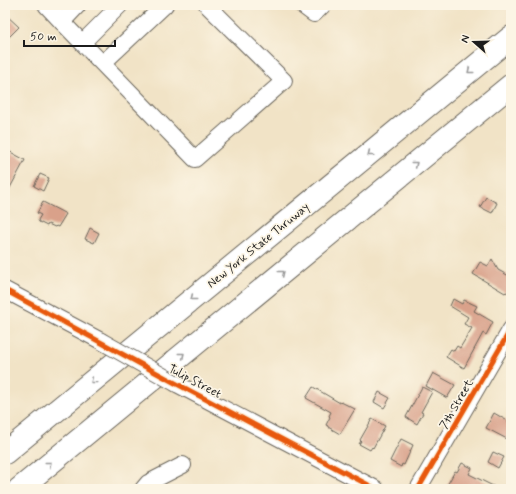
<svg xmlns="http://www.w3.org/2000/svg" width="516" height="494" viewBox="0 0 516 494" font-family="Mynerve,sans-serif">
  <rect width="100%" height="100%" fill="#fcf5e5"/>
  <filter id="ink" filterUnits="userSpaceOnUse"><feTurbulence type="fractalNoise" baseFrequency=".025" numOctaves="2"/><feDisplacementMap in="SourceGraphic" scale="8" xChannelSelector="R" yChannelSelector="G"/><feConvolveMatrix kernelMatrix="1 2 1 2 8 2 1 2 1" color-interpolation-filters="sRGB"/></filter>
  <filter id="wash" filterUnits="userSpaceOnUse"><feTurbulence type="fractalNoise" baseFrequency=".012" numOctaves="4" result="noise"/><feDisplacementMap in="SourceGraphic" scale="16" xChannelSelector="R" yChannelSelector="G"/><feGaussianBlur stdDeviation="0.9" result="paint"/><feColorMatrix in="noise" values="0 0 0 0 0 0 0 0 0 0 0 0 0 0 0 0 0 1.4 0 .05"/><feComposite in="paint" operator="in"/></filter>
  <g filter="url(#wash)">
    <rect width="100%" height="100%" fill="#f1e3c6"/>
    <g id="blocks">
      <g fill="#d9a18a">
        <polygon points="5,14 19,27 5,41"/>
        <polygon points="5,149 25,160 5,197"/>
        <polygon points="40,174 49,178 43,191 34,186"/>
        <polygon points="486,197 497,203 492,213 480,207"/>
        <polygon points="43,202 66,214 58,227 56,226 55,227 48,224 47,226 39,222 38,220 41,215 37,213"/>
        <polygon points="90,228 99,233 94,243 85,239"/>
        <polygon points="492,259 498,270 511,277 511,294 506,292 505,293 473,274 480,262 488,266"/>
        <polygon points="453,299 462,304 464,300 477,306 474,311 493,322 486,335 483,333 464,368 446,357 451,349 454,351 457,346 460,348 472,328 464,324 468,317 450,306"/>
        <polygon points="433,373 455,385 447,398 426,386"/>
        <polygon points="313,387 340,403 341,402 355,409 340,434 328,427 328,426 326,425 330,417 329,416 331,412 306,398"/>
        <polygon points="422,387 432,392 421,412 423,413 417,424 406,417"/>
        <polygon points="379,392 390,398 384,408 374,402"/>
        <polygon points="494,413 511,423 511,432 507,439 486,428"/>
        <polygon points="372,419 385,426 373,448 372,447 370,450 359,444 361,441 360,440"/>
        <polygon points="401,439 413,445 404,465 402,464 401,467 390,461"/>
        <polygon points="493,452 504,457 498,468 488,462"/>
        <polygon points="462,463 472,468 469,474 499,489 445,489 455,471 457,472"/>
      </g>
    </g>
  </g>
  <g filter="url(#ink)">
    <use href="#blocks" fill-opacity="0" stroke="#676258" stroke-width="1"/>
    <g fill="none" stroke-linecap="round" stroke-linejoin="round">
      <defs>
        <g id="minor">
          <polyline points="46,5 62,22 78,5"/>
          <polyline points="302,5 314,14 323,5"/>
          <polyline points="62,22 195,159 284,81 207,5"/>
          <polyline points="83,42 120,5"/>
          <polyline points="103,63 165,5"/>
          <polyline points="5,290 101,341"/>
          <polyline points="177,384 376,489"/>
          <polyline points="143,489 148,483 183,465"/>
          <polyline points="418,489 511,329"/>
        </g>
        <g id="highway">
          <polyline points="5,453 511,37"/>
          <polyline points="19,489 511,85"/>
        </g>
      </defs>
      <use href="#minor" stroke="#676258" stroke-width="18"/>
      <use href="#highway" stroke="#676258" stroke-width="24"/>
      <use href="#minor" stroke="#fff" stroke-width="16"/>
      <use href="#highway" stroke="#fff" stroke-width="22"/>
      <defs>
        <polyline id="minor-bridge" points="101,341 177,384"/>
      </defs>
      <use href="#minor-bridge" stroke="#676258" stroke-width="18" stroke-linecap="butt"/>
      <use href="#minor-bridge" stroke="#fff" stroke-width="16"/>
      <defs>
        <g id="cycleway">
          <polyline points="5,290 177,384 376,489"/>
          <polyline points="418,489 511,329"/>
        </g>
      </defs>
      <use href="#cycleway" stroke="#fcf5e5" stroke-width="8"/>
      <use href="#cycleway" stroke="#e8590c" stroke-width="5"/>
    </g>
    <defs><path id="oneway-chevron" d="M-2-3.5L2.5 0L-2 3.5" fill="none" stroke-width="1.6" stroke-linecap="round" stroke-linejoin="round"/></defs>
    <g stroke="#999">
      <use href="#oneway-chevron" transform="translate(470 71) rotate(141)"/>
      <use href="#oneway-chevron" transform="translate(370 154) rotate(141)"/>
      <use href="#oneway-chevron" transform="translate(415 164) rotate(-39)"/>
      <use href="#oneway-chevron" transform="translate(282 273) rotate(-39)"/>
      <use href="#oneway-chevron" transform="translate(193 298) rotate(141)"/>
      <use href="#oneway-chevron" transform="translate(182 355) rotate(-39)"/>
      <use href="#oneway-chevron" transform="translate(93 381) rotate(141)"/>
      <use href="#oneway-chevron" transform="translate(49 464) rotate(-39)"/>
    </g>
  </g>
  <g text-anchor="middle" stroke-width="3.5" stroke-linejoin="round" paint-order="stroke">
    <g font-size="12" fill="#1c1c1c" stroke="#fcf5e5">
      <text transform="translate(258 245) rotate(-39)" y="4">New York State Thruway</text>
      <text transform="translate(195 381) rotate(28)" y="4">Tulip Street</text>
      <text transform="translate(456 404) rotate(-60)" y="4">7th Street</text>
    </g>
  </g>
  <rect width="516" height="494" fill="none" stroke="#fcf5e5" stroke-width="20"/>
  <g transform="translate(474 42) rotate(290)" stroke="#fcf5e5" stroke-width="3" paint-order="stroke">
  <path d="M0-3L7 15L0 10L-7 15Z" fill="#1c1c1c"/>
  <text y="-6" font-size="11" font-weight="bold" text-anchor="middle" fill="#1c1c1c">N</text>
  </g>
  <path d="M24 40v6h91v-6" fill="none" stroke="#1c1c1c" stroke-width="2"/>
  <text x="30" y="40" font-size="12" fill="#1c1c1c" stroke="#fcf5e5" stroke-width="3" paint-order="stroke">50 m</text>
</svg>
